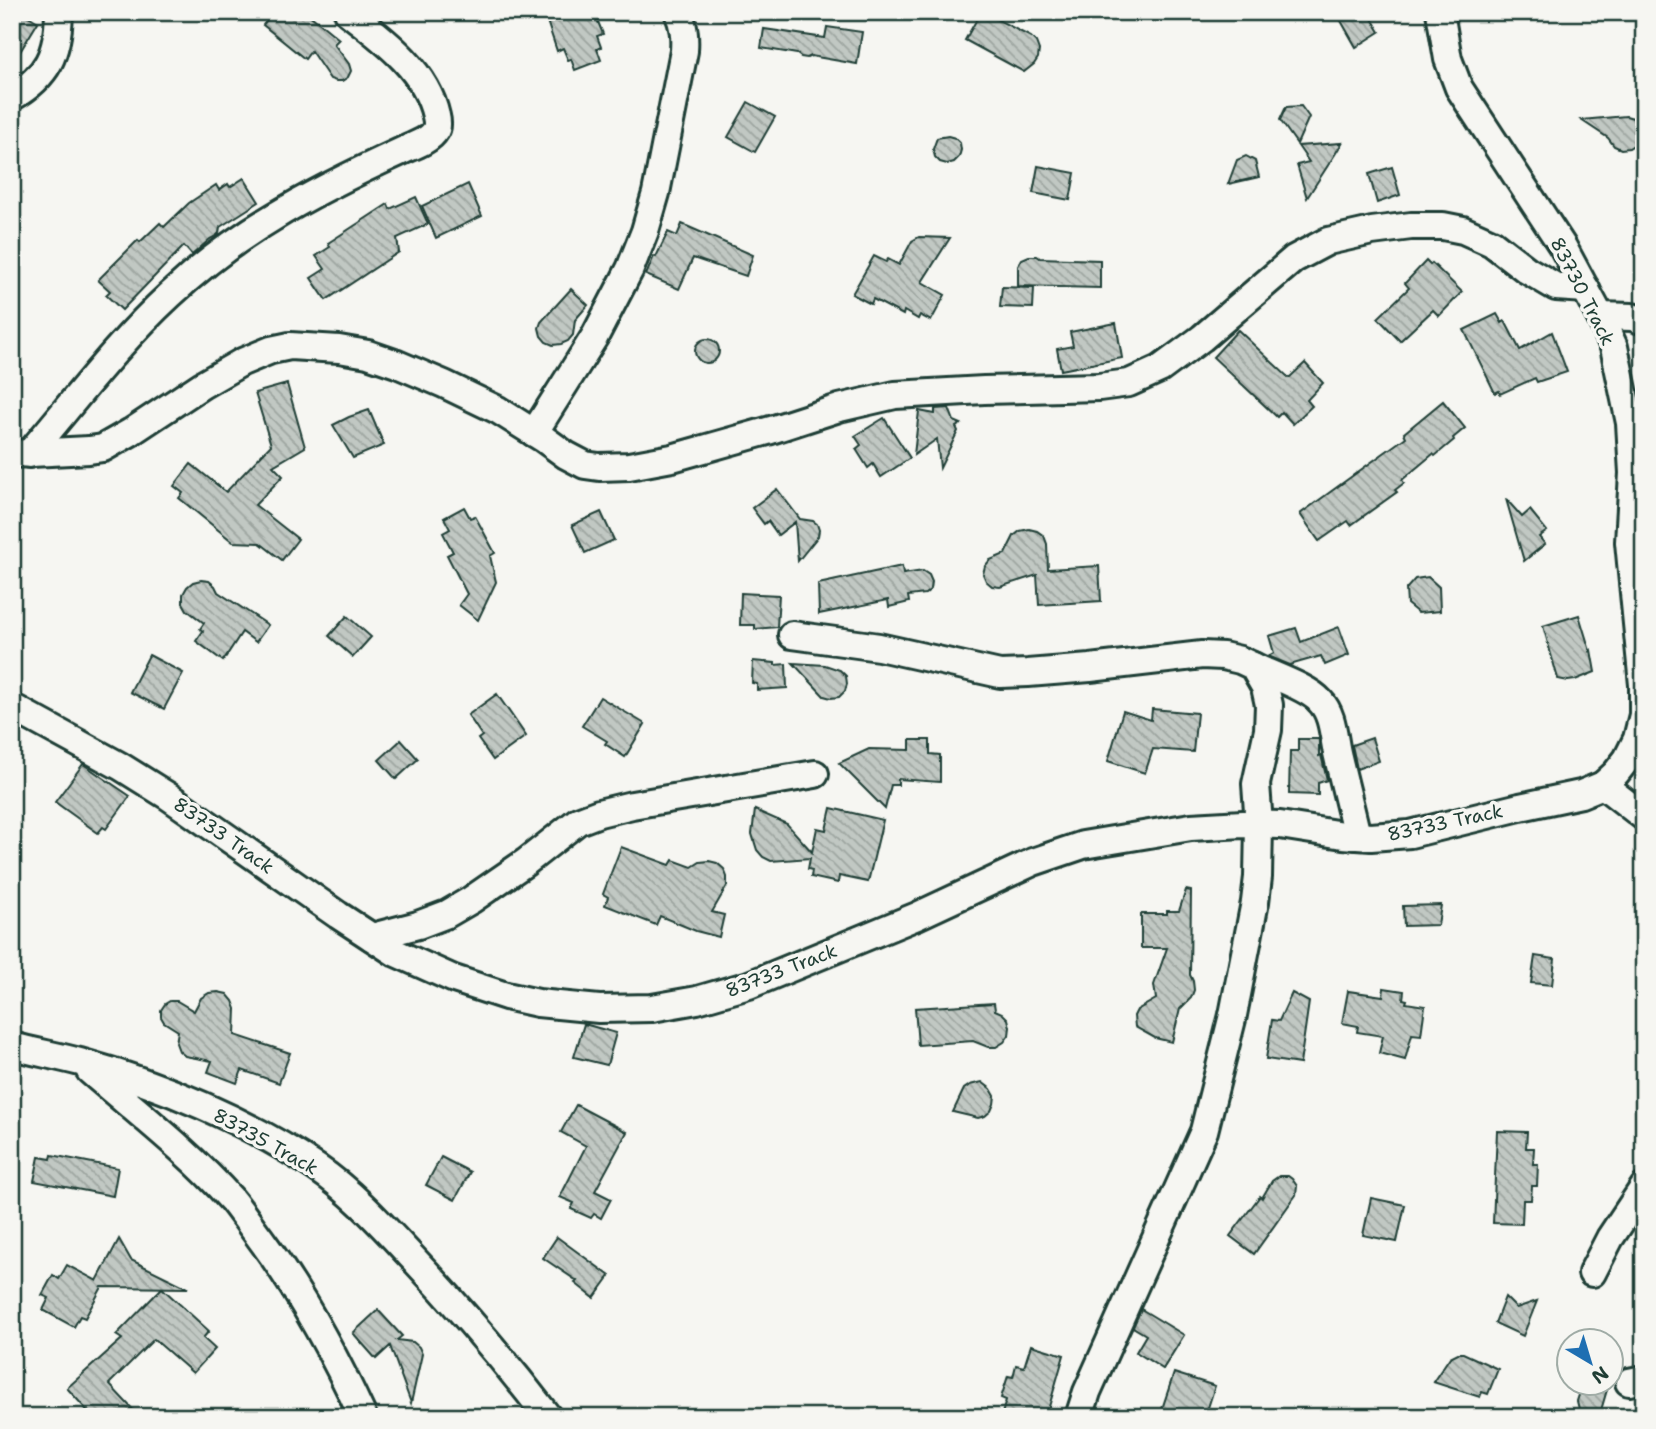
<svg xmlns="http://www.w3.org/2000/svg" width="1656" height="1429" viewBox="0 0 1656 1429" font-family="'Shantell Sans',sans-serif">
  <defs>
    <pattern id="building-back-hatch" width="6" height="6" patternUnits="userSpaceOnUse" patternTransform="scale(1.75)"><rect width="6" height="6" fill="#c1c8c3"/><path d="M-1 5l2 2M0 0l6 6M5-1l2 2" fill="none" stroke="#9ca49f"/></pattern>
  </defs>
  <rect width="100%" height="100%" fill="#f6f6f2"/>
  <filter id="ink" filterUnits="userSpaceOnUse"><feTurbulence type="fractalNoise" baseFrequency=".0143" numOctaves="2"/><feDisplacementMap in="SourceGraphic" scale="14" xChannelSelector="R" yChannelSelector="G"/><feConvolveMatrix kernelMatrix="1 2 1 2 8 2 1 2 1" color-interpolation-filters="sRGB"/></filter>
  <g filter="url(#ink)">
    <g fill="url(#building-back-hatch)" stroke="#1f3d34" stroke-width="2">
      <polygon points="12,12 22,12 38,22 12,65"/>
      <polygon points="273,12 306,12 339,39 334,44 349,64 351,71 348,77 342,81 336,81 330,79 311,51 305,59 263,25"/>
      <polygon points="544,12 594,12 603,34 597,36 601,47 597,49 601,60 575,70 571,59 568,60 563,48 557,51"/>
      <polygon points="981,12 983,12 1031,37 1036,42 1039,50 1038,58 1034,64 1024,72 965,40"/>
      <polygon points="1336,12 1368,12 1380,32 1356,47"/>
      <polygon points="827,27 862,32 857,64 811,56 807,58 801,57 797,54 761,48 764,29 825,38"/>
      <polygon points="748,102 775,117 755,152 728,137"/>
      <polygon points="1301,106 1309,117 1297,144 1280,120 1286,107"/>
      <polygon points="1626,116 1633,118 1638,124 1640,131 1639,138 1635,144 1629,148 1621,149 1614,146 1608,138 1581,120"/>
      <polygon points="948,136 955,138 960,143 961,150 959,157 954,162 947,164 940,162 935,157 933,149 937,138"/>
      <polygon points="1342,143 1334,156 1307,198 1297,165 1309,162 1298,146"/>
      <polygon points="1246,156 1255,161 1259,177 1228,184 1237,160"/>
      <polygon points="1038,166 1075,173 1070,200 1033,193"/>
      <polygon points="1392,167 1400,195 1377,203 1369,174"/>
      <polygon points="244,178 259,202 220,227 219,233 216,236 210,239 192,255 184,246 122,310 106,295 110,291 98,280 138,240 140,242 160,223 164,227 189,203 216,185 219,190 228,184 230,187"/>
      <polygon points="468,184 482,216 436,238 422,206"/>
      <polygon points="416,197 428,224 397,238 399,252 326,300 311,278 325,269 316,256 330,247 328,243 388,204 390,209"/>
      <polygon points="682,224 753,255 746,276 693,258 679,289 646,275 654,256 656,257 668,232 677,236"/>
      <polygon points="919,237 950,238 922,282 945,295 931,321 920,315 918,319 904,311 903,315 873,299 871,304 852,294 874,256 886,262 888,259 899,265 912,241"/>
      <polygon points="1029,256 1037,256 1040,258 1100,260 1100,288 1018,286 1018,266 1022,259"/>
      <polygon points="1426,261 1430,265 1432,263 1462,292 1439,316 1433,310 1400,341 1378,318 1409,288 1405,283"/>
      <polygon points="1002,287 1034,288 1033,308 1000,307"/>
      <polygon points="571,289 588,305 575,320 573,335 568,341 561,344 553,345 546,342 541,336 539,328 541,322"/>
      <polygon points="1497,314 1502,323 1505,321 1520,350 1552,332 1567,372 1537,382 1535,378 1500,394 1499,391 1495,393 1464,330"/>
      <polygon points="1116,323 1122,358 1061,370 1057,349 1073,346 1070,332"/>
      <polygon points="1238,330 1289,378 1305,363 1323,383 1307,400 1312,406 1293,424 1282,412 1277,417 1213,357"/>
      <circle cx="707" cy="351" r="12"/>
      <polygon points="287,384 305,447 273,466 283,476 255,505 298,539 282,560 260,543 233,542 179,498 183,493 174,486 191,464 226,492 271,445 255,393"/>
      <polygon points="1443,401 1465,428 1453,438 1454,440 1435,456 1433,454 1402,480 1404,483 1395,490 1397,492 1351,525 1348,521 1319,541 1300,514 1406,437 1404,433"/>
      <polygon points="949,408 954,421 961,424 956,427 958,431 940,468 937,439 914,455 919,411 935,414 935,409"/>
      <polygon points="369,410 384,445 353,458 333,425 349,417"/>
      <polygon points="884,418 910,458 881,477 873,464 868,468 856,449 861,445 855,436"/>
      <polygon points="777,489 800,519 813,521 817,524 819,530 818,536 798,561 795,522 778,535 768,521 764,524 752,508"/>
      <polygon points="1506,499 1522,517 1530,510 1547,531 1539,537 1545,544 1524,561"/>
      <polygon points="464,507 470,518 475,516 495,553 490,556 496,582 478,620 459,605 467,594 447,555 453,552 443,533 450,529 444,518"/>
      <polygon points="601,512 614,540 585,553 572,525"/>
      <polygon points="1029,529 1037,531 1044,536 1047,544 1048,569 1099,566 1101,601 1039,605 1037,575 1000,587 992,586 986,581 983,574 985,566 990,560 1005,554 1014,536 1020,531"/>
      <polygon points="902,566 903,574 923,571 929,575 932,582 931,589 925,594 908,596 909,602 889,607 888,600 819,614 818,584"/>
      <polygon points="1428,577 1439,587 1440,611 1418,613 1407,604 1406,589 1415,579"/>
      <polygon points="201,580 209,581 215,586 218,592 268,625 256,642 242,632 223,661 196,641 203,631 200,629 204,623 187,610 183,603 183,594 187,587 193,582"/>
      <polygon points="741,593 779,595 777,627 755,629 755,625 740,625"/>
      <polygon points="1579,615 1590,651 1591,650 1595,672 1575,680 1568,681 1558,679 1543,626"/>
      <polygon points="347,616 371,637 353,657 329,636"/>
      <polygon points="1339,627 1349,655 1325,665 1321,656 1290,665 1268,656 1274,653 1269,636 1296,628 1301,642"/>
      <polygon points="149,655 183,673 164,709 130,692"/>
      <polygon points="753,661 775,663 775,665 786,664 787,688 757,690 757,684 752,683"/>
      <polygon points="793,663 825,665 840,670 846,676 847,684 845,691 839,697 831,698 824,696"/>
      <polygon points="497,694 526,736 493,760 478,739 482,736 468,715"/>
      <polygon points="600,697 645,724 625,757 605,744 607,741 582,726"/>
      <polygon points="1152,709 1197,713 1193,752 1153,749 1145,773 1108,761 1123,711 1151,720"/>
      <polygon points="1372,738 1379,761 1357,769 1352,745"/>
      <polygon points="1298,739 1319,739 1319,756 1321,755 1327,780 1318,783 1318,795 1289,794 1290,751 1298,751"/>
      <polygon points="401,740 418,759 396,779 379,760"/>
      <polygon points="910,740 930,740 930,754 940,755 940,782 898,779 898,785 891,785 885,809 839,763 869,749 910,750"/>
      <polygon points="83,764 130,796 106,829 103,827 98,833 55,802"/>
      <polygon points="831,808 883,820 868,882 839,876 838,883 811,877 812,870 808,869 810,858 771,861 763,857 757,850 752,834 755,810 787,824 812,852 817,828 826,830"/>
      <polygon points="621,847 670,865 673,860 692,867 700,862 709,861 717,863 724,869 727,877 727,886 712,912 724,915 719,937 696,931 660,916 656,925 605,905 608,897 603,894"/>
      <polygon points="1186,890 1191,891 1190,975 1193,981 1194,990 1191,998 1180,1009 1172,1042 1155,1038 1135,1027 1134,1016 1137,1010 1156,999 1154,985 1167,948 1141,948 1141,914 1167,914 1167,911 1179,911"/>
      <polygon points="1441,905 1438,925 1404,926 1403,906"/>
      <polygon points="1535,956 1555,959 1552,985 1531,983"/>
      <polygon points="1384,988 1404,991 1403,999 1407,1000 1406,1003 1425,1006 1421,1035 1412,1034 1405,1060 1379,1053 1383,1036 1357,1032 1358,1026 1342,1023 1348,991 1383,996"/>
      <polygon points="218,992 227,994 233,1001 236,1009 235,1035 290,1053 279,1083 242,1070 237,1083 208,1072 212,1061 185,1056 179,1051 176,1043 178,1031 164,1022 161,1017 161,1010 165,1004 170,1001 177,1001 194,1011 201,998 209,993"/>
      <polygon points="1292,993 1309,1002 1300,1064 1266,1059 1272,1020 1279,1021"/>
      <polygon points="994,1003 995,1010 1002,1013 1008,1019 1010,1027 1009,1035 1004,1042 996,1047 988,1047 973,1041 918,1045 915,1008"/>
      <polygon points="584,1024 616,1033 607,1065 574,1057"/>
      <polygon points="982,1082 991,1089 995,1096 994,1104 991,1111 985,1116 978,1118 953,1112 964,1089 970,1085"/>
      <polygon points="576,1105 627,1132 595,1191 611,1199 601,1218 594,1214 591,1218 571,1209 574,1203 560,1197 586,1146 561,1132"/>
      <polygon points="1497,1131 1527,1132 1526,1148 1534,1148 1533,1164 1538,1164 1537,1186 1532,1186 1531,1200 1523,1200 1522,1224 1493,1223"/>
      <polygon points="52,1155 118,1168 113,1196 34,1181 39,1157 51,1159"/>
      <polygon points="441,1157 470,1172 455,1200 426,1185"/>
      <polygon points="1279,1176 1288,1176 1292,1179 1297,1186 1296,1195 1254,1254 1230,1236 1260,1196 1262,1198 1272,1181"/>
      <polygon points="1371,1198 1405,1205 1397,1242 1363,1235"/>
      <polygon points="557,1237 610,1276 594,1298 575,1283 577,1281 543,1258"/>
      <polygon points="119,1239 131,1260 188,1288 102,1287 85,1318 80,1316 74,1327 43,1310 49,1298 42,1295 53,1275 59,1279 67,1265 97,1281"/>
      <polygon points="162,1288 209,1331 203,1338 215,1349 193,1373 154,1339 109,1384 140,1417 93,1417 67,1388 122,1339 116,1335"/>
      <polygon points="1505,1297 1516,1308 1537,1301 1523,1336 1495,1323"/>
      <polygon points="1141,1309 1184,1335 1163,1369 1136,1352 1146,1335 1133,1327"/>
      <polygon points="378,1310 402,1336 397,1340 413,1342 419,1347 422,1354 411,1403 390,1346 376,1359 353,1333"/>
      <polygon points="1031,1345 1064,1355 1046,1417 1001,1417 1006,1400 1001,1398 1008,1376 1013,1377 1016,1365 1024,1367"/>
      <polygon points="1458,1353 1463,1353 1498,1369 1488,1394 1482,1392 1480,1397 1433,1382 1450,1357"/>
      <polygon points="1174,1373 1215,1386 1205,1417 1166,1417 1167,1413 1161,1412"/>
      <polygon points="1583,1383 1609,1383 1599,1417 1581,1417 1577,1401"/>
    </g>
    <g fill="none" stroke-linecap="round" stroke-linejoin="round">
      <defs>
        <g id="minor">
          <path d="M12 97C48 76 58 54 59 12"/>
          <polyline points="1600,316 1632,317 1644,321"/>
          <path d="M534 433 595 336 630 269 645 231 656 193 684 51C685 36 684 26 678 12"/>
          <polyline points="12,454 89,450 103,448 131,432 202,385 242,362 271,350 290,346 339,349 368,354 397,364 444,384 498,410 544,439 566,455 585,465 599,467 629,466 672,458 771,430 839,408 895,395 984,390 1099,387 1129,383 1160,369 1202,338 1294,259 1328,241 1372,231 1411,226 1443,226 1463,230 1492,243 1527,270 1556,287 1586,289"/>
          <path d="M29 454C75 400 118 343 170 295 201 266 235 240 272 218 314 192 358 171 404 150 413 146 430 140 435 131 438 127 437 120 436 116 426 70 383 39 348 12"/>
          <polyline points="792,635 879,647 1000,674 1028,673 1090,668 1202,655 1223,656 1240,660 1253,666 1265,687 1269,705 1268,730 1256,784 1259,825 1258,877 1255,902 1233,1015 1204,1131 1087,1392 1079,1417"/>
          <path d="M1253 666C1270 675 1308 687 1320 701 1334 715 1333 738 1338 757 1344 783 1351 809 1357 836"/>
          <polyline points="12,707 120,766 168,796 338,915 396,953 454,979 506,996 538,1003 599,1009 652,1008 697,1000 749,985 917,916 1033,862 1083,845 1191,827 1243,824 1280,825 1343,835 1371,837 1410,834 1520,807 1581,794 1603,785 1616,773 1627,759 1637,739 1643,715 1643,685 1629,542 1633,473 1630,423 1614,347 1600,316 1563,247 1459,88 1448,59 1440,12"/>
          <polyline points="1603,785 1644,817"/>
          <polyline points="372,937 418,925 447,914 471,900 526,862 578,821 599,813 632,805 815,774"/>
          <path d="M12 1046C35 1052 57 1056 80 1062 160 1084 248 1121 317 1168 352 1192 381 1224 410 1255 459 1307 505 1361 548 1417"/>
          <path d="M90 1071C137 1112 189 1152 231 1199 241 1211 250 1225 260 1238 301 1293 334 1354 363 1417"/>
          <polyline points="1592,1273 1610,1238 1644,1187"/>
          <polyline points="1629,1382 1644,1379"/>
        </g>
      </defs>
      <use href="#minor" stroke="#1f3d34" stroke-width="32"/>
      <use href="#minor" stroke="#f6f6f2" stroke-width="26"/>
    </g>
  </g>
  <g text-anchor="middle" stroke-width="7" stroke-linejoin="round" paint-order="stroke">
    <g font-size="19" fill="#1f3d34" stroke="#f6f6f2">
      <text transform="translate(1583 291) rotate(63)" y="7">83730 Track</text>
      <text transform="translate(1445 822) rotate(-12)" y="7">83733 Track</text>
      <text transform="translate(224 835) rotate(35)" y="7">83733 Track</text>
      <text transform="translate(781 970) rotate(-21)" y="7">83733 Track</text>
      <text transform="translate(266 1141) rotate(29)" y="7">83735 Track</text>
    </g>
  </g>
  <rect width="1656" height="1429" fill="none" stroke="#f6f6f2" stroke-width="42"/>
  <rect x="21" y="21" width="1614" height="1387" fill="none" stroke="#1f3d34" stroke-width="2.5" filter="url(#ink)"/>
  <g transform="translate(1590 1362) rotate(142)"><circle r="33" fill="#f6f6f2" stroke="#a0aca6" stroke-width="2"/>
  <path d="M0-5L12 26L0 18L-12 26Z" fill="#1f6fb2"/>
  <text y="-10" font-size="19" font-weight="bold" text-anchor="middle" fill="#1f3d34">N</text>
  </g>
</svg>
